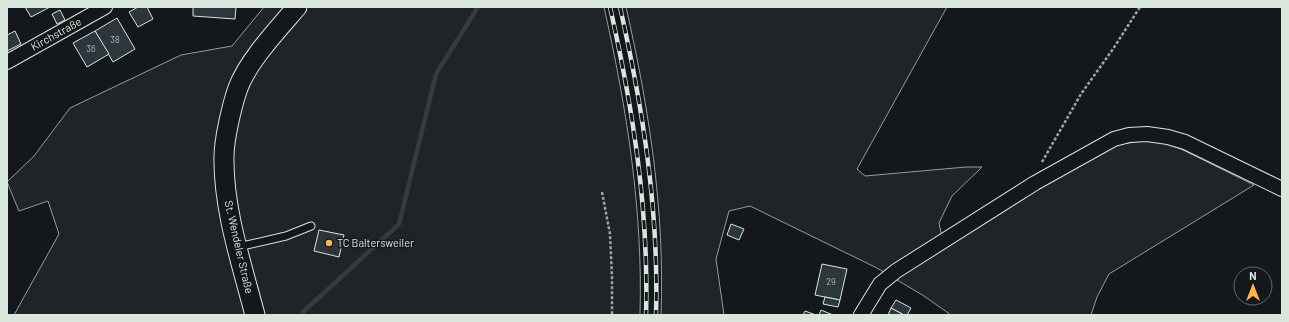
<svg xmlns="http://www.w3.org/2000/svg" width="1289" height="322" viewBox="0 0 1289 322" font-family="Barlow,sans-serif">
  <rect width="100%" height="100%" fill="#14181c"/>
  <g fill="#202428" stroke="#939e99">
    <path d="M264 7H604C627 109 643 211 640 315H14L59 234 48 201 19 211 7 182 34 156 70 108 181 55 232 46Z"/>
    <path d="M626 7H947L857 169 865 176 966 167H982L952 196 939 223 944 247 1033 192 1115 145 1142 141 1163 143 1181 149 1254 185 1109 274 1097 297 1091 315H951L924 296 877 268 750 206 729 211 716 259 724 315H661C665 211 649 108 626 7Z"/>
  </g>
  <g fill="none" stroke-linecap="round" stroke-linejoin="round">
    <polyline stroke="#363b3e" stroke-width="4.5" points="303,315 303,312 399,224 436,74 478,7"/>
  </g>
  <g fill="#2c363c" stroke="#d8e6dc">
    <polygon points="25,7 50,7 31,17"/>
    <polygon points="138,7 147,7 153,19 138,27 129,12"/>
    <polygon points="193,7 236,7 235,19 193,16"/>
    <polygon points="60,10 65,20 57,24 52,14"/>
    <polygon points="117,18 135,49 113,62 95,31"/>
    <polygon points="15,31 21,44 7,51 7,35"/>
    <polygon points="95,31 109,54 87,67 73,43"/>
    <polygon points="731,224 744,229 739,240 727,235"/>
    <polygon points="319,230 344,235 339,257 314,251"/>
    <polygon points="822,264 847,269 840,300 815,295"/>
    <polygon points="825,297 840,300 838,307 823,304"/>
    <polygon points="896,300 911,308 907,315 904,315 891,308"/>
    <polygon points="891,308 904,315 888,315"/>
    <polygon points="821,310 833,315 819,315"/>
    <polygon points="805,311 816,315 803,315"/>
  </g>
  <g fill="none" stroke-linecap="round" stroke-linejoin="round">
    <defs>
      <polyline id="lane" points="238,247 286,236 311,226"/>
      <g id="street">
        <polyline points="7,62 105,7"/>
        <polyline points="861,315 880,284 896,271 1035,183 1114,139 1129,135 1147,134 1168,137 1185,142 1282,189"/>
      </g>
      <path id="secondary" d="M255 315C242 265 223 209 224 157 224 139 232 105 238 88 248 61 278 29 297 7"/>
    </defs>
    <use href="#lane" stroke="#d8e6dc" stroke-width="9"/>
    <use href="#street" stroke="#d8e6dc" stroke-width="16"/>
    <use href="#secondary" stroke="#d8e6dc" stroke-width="21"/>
    <g stroke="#9da8a2" stroke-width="2.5" stroke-dasharray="3 2" stroke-linecap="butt">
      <polyline points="1042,162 1081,94 1113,49 1140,7"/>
      <polyline points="602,192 610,234 612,277 612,315"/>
    </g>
    <use href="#lane" stroke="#14181c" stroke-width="7"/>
    <use href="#street" stroke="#14181c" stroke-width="14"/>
    <use href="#secondary" stroke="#14181c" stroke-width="19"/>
    <defs>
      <g id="rail">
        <path d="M610 7C633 109 649 210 646 315"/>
        <path d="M620 7C643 109 659 210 656 315"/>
      </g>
    </defs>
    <use href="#rail" stroke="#d8e6dc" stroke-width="4.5"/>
    <use href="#rail" stroke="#14181c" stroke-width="3" stroke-dasharray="9" stroke-linecap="butt"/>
  </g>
  <circle fill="#ffb74d" stroke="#14181c" stroke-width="1.5" cx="329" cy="243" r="4"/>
  <g text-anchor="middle" stroke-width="3" stroke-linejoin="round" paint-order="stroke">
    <g font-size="9" fill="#adbab4">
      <text x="115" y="43">38</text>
      <text x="91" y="52">36</text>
      <text x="831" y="285">29</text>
    </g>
    <g font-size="11" fill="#d8e6dc" stroke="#14181c">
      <text transform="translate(56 34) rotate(-29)" y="4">Kirchstraße</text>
      <text transform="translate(239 247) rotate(77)" y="4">St. Wendeler Straße</text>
    </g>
    <g font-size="11" fill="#d8e6dc" stroke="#14181c" text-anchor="start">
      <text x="337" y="247">TC Baltersweiler</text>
    </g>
  </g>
  <rect width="1289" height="322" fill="none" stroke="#d8e6dc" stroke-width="16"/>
  <g transform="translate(1253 286)"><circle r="19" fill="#14181c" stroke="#626a69"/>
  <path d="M0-3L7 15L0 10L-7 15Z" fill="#ffb74d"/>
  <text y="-6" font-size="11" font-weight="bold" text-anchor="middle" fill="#d8e6dc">N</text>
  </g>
</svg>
